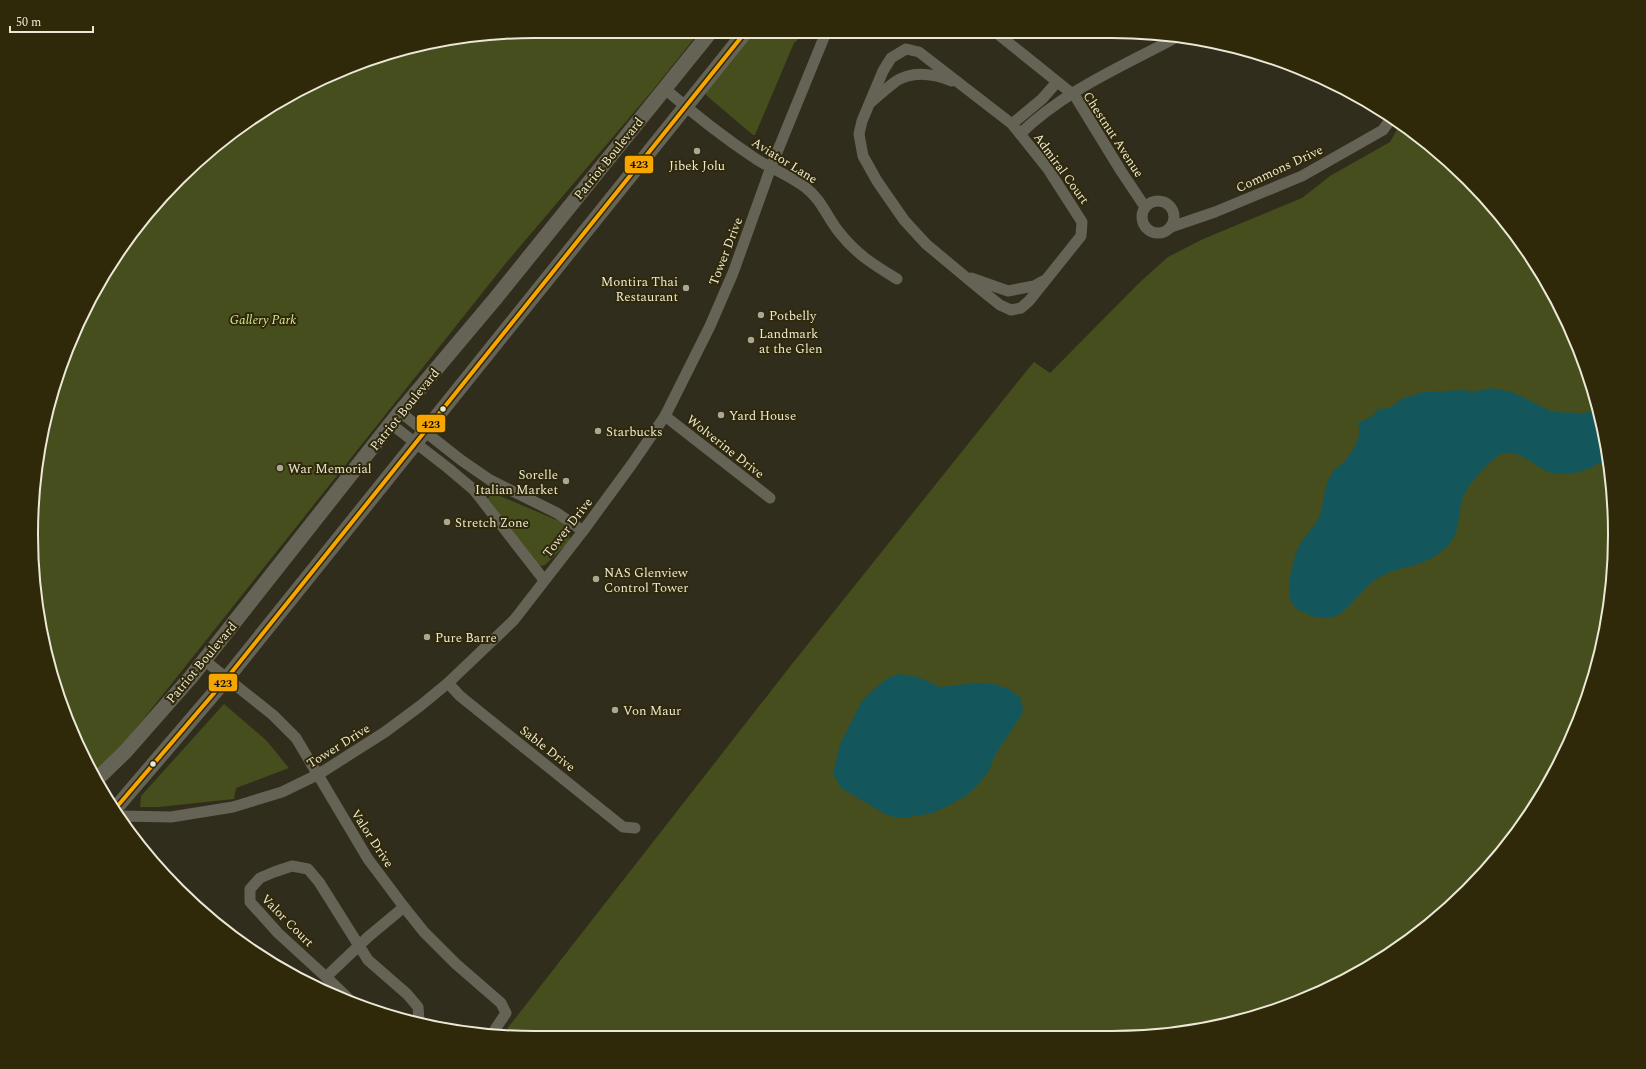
<svg xmlns="http://www.w3.org/2000/svg" width="1646" height="1069" viewBox="0 0 1646 1069" font-family="Spectral,serif">
  <rect width="100%" height="100%" fill="#312d1c"/>
  <g fill="#454e1c">
    <polygon points="469,35 697,35 652,91 506,263 122,746 93,774 48,665 32,568 32,502 58,372 98,283 135,228 179,178 255,116 373,58"/>
    <polygon points="749,35 803,35 794,43 755,135 753,135 707,96 704,89"/>
    <polygon points="1399,126 1443,156 1511,228 1563,312 1598,404 1614,501 1611,600 1588,696 1548,786 1490,866 1418,934 1334,986 1242,1021 1144,1037 503,1034 792,664 1028,369 1034,362 1050,373 1140,282 1168,257 1203,239 1302,198 1330,176 1390,142"/>
    <path d="M493 493 559 521C567 526 570 531 570 541L545 565 541 566 536 564 488 504V498Z"/>
    <polygon points="224,704 266,740 289,768 236,788 234,799 159,807 140,807 141,796"/>
  </g>
  <g fill="#13575d">
    <path d="M1493 388 1512 392 1553 412 1582 413 1591 412 1599 409 1607 463C1604 464 1602 463 1599 464 1595 464 1591 468 1588 469 1577 473 1563 475 1552 473 1533 468 1515 441 1495 458 1483 469 1467 484 1462 500 1458 515 1460 530 1450 543 1428 569 1403 563 1378 578 1361 588 1352 609 1335 616 1326 620 1310 618 1304 611L1301 612C1297 609 1293 606 1291 601 1286 588 1293 558 1299 546 1304 536 1313 529 1318 519 1325 505 1322 490 1331 475 1334 469 1339 466 1344 462 1350 455 1359 442 1359 432 1360 429 1358 426 1358 423L1373 416 1379 409 1390 408 1401 399 1424 392 1466 390 1472 392Z"/>
    <polygon points="898,674 918,677 940,687 975,683 994,684 1009,689 1020,697 1023,709 1021,716 995,755 988,772 978,785 967,795 946,807 932,813 903,818 898,818 885,814 841,788 833,773 840,744 862,701 872,691 888,678"/>
  </g>
  <g fill="none" stroke-linecap="round" stroke-linejoin="round">
    <g stroke="#656355" stroke-width="11">
      <polyline points="999,35 1075,96 1121,171 1145,207"/>
      <polygon points="906,49 919,52 1012,124 1048,169 1082,222 1081,236 1029,301 1021,308 1011,310 1000,305 980,289 926,244 904,220 877,181 863,156 859,134 862,121 883,71 891,58"/>
      <path d="M665 89C695 115 723 137 756 159 772 169 791 176 806 188 821 199 827 217 839 232 856 254 874 265 897 279"/>
      <path d="M871 102C879 95 887 88 895 82 912 70 934 74 952 81"/>
      <polyline points="1012,124 1042,99 1057,82"/>
      <path d="M1020 134C1065 90 1125 65 1179 36"/>
      <circle cx="1158" cy="217" r="16"/>
      <polyline points="1171,227 1215,212 1302,176 1383,130 1390,120"/>
      <polyline points="971,278 1008,291 1034,286 1043,281"/>
      <polyline points="400,412 461,460 490,480 557,513 583,531"/>
      <polyline points="665,416 770,498"/>
      <polyline points="391,424 448,468 474,490 544,580"/>
      <polyline points="204,660 273,715 296,738 368,859 404,907 424,932 456,964 501,1003 506,1013 492,1034"/>
      <polyline points="448,683 460,696 623,827 635,828"/>
      <polyline points="120,816 171,817 233,807 282,792 319,774 385,732 420,706 448,683 514,620 583,531 632,464 665,416 710,326 733,273 771,167 825,35"/>
      <polyline points="326,977 368,937 404,907"/>
      <polyline points="352,1002 326,977 278,933 261,914 250,902 250,889 260,878 274,872 292,866 308,869 319,882 368,960 407,994 418,1007 419,1020"/>
    </g>
    <g stroke="#656355" stroke-width="15">
      <polyline points="96,780 125,752 191,677 400,412 495,299 708,35"/>
      <polyline points="115,809 227,678 743,35"/>
    </g>
    <defs>
      <polyline id="bus-1" points="115,809 227,678 743,35"/>
    </defs>
    <use href="#bus-1" stroke="#2f2809" stroke-width="7"/>
    <use href="#bus-1" stroke="#f7a600" stroke-width="4"/>
  </g>
  <g fill="#aaa795" stroke="#2f2809" stroke-width="1.5">
    <circle cx="697" cy="151" r="4"/>
    <circle cx="686" cy="288" r="4"/>
    <circle cx="761" cy="315" r="4"/>
    <circle cx="751" cy="340" r="4"/>
    <circle cx="721" cy="415" r="4"/>
    <circle cx="598" cy="431" r="4"/>
    <circle cx="280" cy="468" r="4"/>
    <circle cx="566" cy="481" r="4"/>
    <circle cx="447" cy="522" r="4"/>
    <circle cx="596" cy="579" r="4"/>
    <circle cx="427" cy="637" r="4"/>
    <circle cx="615" cy="710" r="4"/>
  </g>
  <g fill="#ebe8d6" stroke="#2f2809" stroke-width="1.5">
    <circle cx="443" cy="409" r="3.5"/>
    <circle cx="153" cy="764" r="3.5"/>
  </g>
  <g text-anchor="middle" stroke-width="4" stroke-linejoin="round" paint-order="stroke">
    <g font-size="13" fill="#ebe8d6" stroke="#2f2809">
      <text transform="translate(1114 134) rotate(57)" y="5">Chestnut Avenue</text>
      <text transform="translate(608 158) rotate(-51)" y="5">Patriot Boulevard</text>
      <text transform="translate(785 160) rotate(32)" y="5">Aviator Lane</text>
      <text transform="translate(1062 168) rotate(54)" y="5">Admiral Court</text>
      <text transform="translate(1279 168) rotate(-25)" y="5">Commons Drive</text>
      <text transform="translate(725 251) rotate(-69)" y="5">Tower Drive</text>
      <text transform="translate(404 409) rotate(-51)" y="5">Patriot Boulevard</text>
      <text transform="translate(726 446) rotate(38)" y="5">Wolverine Drive</text>
      <text transform="translate(567 527) rotate(-52)" y="5">Tower Drive</text>
      <text transform="translate(201 662) rotate(-50)" y="5">Patriot Boulevard</text>
      <text transform="translate(338 745) rotate(-32)" y="5">Tower Drive</text>
      <text transform="translate(548 748) rotate(38)" y="5">Sable Drive</text>
      <text transform="translate(373 838) rotate(57)" y="5">Valor Drive</text>
      <text transform="translate(288 920) rotate(45)" y="5">Valor Court</text>
    </g>
    <g font-size="13" fill="#ebe8d6" stroke="#2f2809" text-anchor="start">
      <text x="697" y="170" text-anchor="middle">Jibek Jolu</text>
      <text x="678" y="286" text-anchor="end">Montira Thai<tspan x="678" dy="15">Restaurant</tspan></text>
      <text x="769" y="320">Potbelly</text>
      <text x="759" y="338">Landmark<tspan x="759" dy="15">at the Glen</tspan></text>
      <text x="729" y="420">Yard House</text>
      <text x="606" y="436">Starbucks</text>
      <text x="288" y="473">War Memorial</text>
      <text x="558" y="479" text-anchor="end">Sorelle<tspan x="558" dy="15">Italian Market</tspan></text>
      <text x="455" y="527">Stretch Zone</text>
      <text x="604" y="577">NAS Glenview<tspan x="604" dy="15">Control Tower</tspan></text>
      <text x="435" y="642">Pure Barre</text>
      <text x="623" y="715">Von Maur</text>
    </g>
    <g font-size="13" font-style="italic" fill="#d5e98f" stroke="#2f2809">
      <text x="263" y="324">Gallery Park</text>
    </g>
  </g>
  <path d="M0 0H1646V1069H0ZM534 38H1112A496 496 0 0 1 1608 534V535A496 496 0 0 1 1112 1031H534A496 496 0 0 1 38 535V534A496 496 0 0 1 534 38Z" fill="#2f2809" fill-rule="evenodd"/>
  <path fill="none" stroke="#ebe8d6" stroke-width="2" d="M534 38H1112A496 496 0 0 1 1608 534V535A496 496 0 0 1 1112 1031H534A496 496 0 0 1 38 535V534A496 496 0 0 1 534 38Z"/>
  <g stroke="#2f2809" stroke-width="1.5">
    <rect x="624" y="155" width="30" height="19" rx="4" fill="#f7a600"/>
    <rect x="416" y="414" width="30" height="19" rx="4" fill="#f7a600"/>
    <rect x="208" y="673" width="30" height="19" rx="4" fill="#f7a600"/>
  </g>
  <g font-size="11" text-anchor="middle" font-weight="bold" fill="#111">
    <text x="639" y="168">423</text>
    <text x="431" y="428">423</text>
    <text x="223" y="687">423</text>
  </g>
  <path d="M10 26v6h83v-6" fill="none" stroke="#ebe8d6" stroke-width="2"/>
  <text x="16" y="26" font-size="12" fill="#ebe8d6" stroke="#2f2809" stroke-width="3" paint-order="stroke">50 m</text>
</svg>
